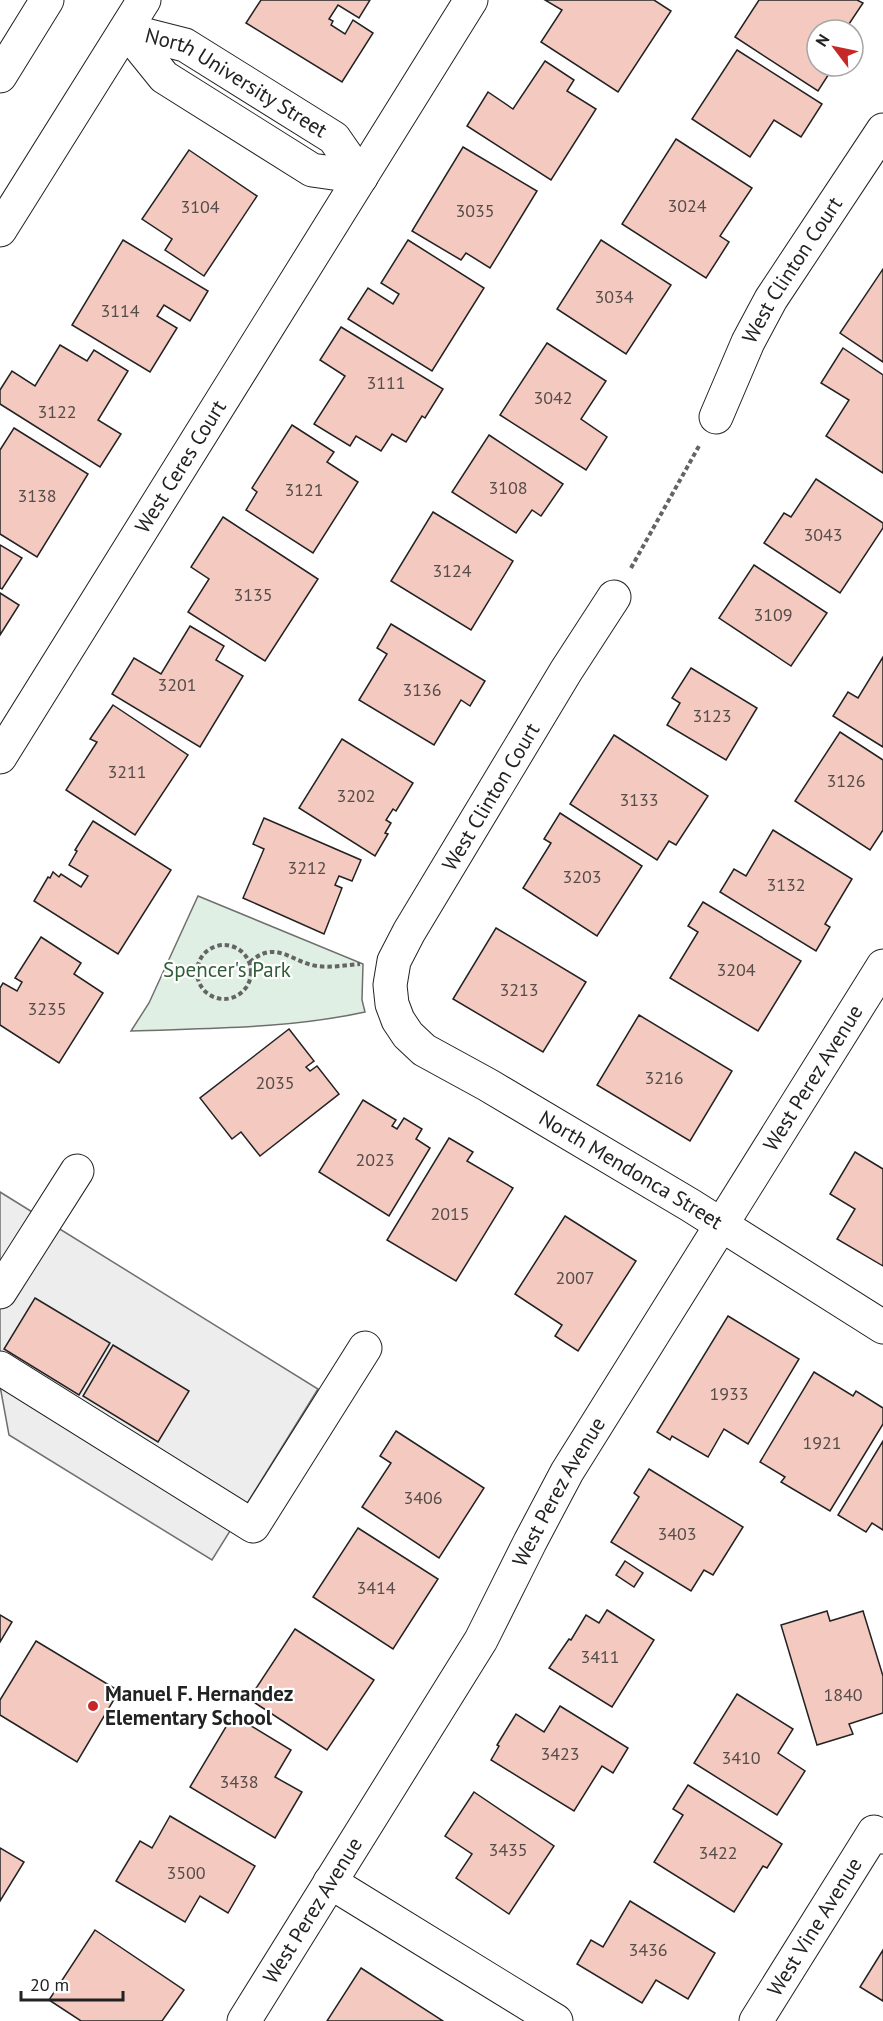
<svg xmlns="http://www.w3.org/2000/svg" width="883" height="2021" viewBox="0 0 883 2021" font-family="'PT Sans',sans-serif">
  <rect width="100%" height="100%" fill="#fff"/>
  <path fill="#e0efe3" stroke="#6f6f6f" stroke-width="1.5" d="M198 896 363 964 362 1000 365 1012C287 1029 209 1028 131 1031L149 1003Z"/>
  <polygon fill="#ededed" stroke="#6f6f6f" stroke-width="1.5" points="0,1192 318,1389 212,1560 9,1435 0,1386"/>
  <g fill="#f3c9c0" stroke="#222" stroke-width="1.5">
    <polygon points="261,0 370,0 359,18 338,5 329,19 333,21 331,25 345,34 353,20 373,33 342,82 246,23"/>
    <polygon points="545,0 654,0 671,11 618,92 541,42 562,10"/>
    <polygon points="759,0 857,0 863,3 845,30 817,30 817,66 834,66 818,91 735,37"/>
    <polygon points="737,50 822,104 801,137 774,120 750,157 692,119"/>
    <polygon points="545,61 574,80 567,91 596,109 551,180 467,126 488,92 513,109"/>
    <polygon points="676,139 752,188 720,236 729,242 706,278 622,224"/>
    <polygon points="463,147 537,191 490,268 466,253 461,260 412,231"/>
    <polygon points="189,150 257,196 204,276 165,250 172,239 142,219"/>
    <polygon points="123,240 208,291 190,321 164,305 157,316 177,328 150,372 72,325"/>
    <polygon points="408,240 484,288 432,371 348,319 368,288 393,304 399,294 381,283"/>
    <polygon points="601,240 671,285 626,354 557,309"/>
    <polygon points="883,269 883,362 840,333"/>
    <polygon points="341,327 443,389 425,418 422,416 406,442 392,434 381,451 356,436 350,446 314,424 345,376 320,360"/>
    <polygon points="547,343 606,381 581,419 607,437 586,470 500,415"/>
    <polygon points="60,345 87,361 94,350 128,371 98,420 121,434 100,467 0,404 0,390 12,371 35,386"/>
    <polygon points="843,348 883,375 883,473 826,436 849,400 821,383"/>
    <polygon points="292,425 334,452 327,462 358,482 313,553 246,510 257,492 252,488"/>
    <polygon points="14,428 88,474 37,557 0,534 0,450"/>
    <polygon points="489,435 563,484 541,516 532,510 516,533 452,492"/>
    <polygon points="816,479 883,523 883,528 840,593 764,543 784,513 791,517"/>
    <polygon points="433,512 513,561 471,630 391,581"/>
    <polygon points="223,517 318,579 265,661 188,612 209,579 191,567"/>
    <polygon points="0,545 22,558 2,589 0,588"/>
    <polygon points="754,565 827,613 791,666 719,618"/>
    <polygon points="0,593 19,605 0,635"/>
    <polygon points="391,624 485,681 470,706 461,700 434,745 359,700 387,654 377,648"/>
    <polygon points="190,626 224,646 216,660 243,676 200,747 112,694 134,658 161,674"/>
    <polygon points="883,657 883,747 833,716 848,692 858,698"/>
    <polygon points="691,668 757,708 726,760 667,725 680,703 672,698"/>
    <polygon points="113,705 188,755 135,835 66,790 97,742 90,739"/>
    <polygon points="840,732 883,760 883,830 870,850 795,801"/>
    <polygon points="614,735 708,796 676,845 669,841 657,860 570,804"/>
    <polygon points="342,739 413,783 396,811 393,809 386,820 391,823 385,833 388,834 375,856 299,808"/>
    <polygon points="560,813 642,866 597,936 523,888 551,843 544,839"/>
    <polygon points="264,818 361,860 352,881 339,876 335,885 342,888 324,934 243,898 264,849 253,844"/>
    <polygon points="93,821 171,870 118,954 34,901 48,877 50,878 53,872 59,877 61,874 81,887 88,876 69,865 77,851 75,850"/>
    <polygon points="773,830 852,879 825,924 830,927 816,951 720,892 734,869 746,876"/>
    <polygon points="703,902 801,961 758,1031 670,978 698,932 688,926"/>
    <polygon points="496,928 586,982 543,1052 453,999"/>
    <polygon points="41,937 81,963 74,974 103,993 59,1063 0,1025 0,988 3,983 17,991 22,982 15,978"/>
    <polygon points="639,1015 732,1071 690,1141 597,1085"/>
    <polygon points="289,1029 314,1061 306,1067 310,1071 317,1066 339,1094 260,1156 241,1132 232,1139 200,1098"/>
    <polygon points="363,1100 396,1120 392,1126 397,1129 404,1118 422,1129 416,1139 430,1148 389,1216 319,1172"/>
    <polygon points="449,1138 473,1152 467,1161 513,1188 456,1281 387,1240"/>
    <polygon points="855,1152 883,1169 883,1266 837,1239 855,1209 830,1194"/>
    <polygon points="565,1216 636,1261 578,1351 555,1336 562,1325 515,1294"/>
    <polygon points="35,1298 110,1343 79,1395 4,1349"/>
    <polygon points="728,1316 799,1359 748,1444 724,1429 708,1457 672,1436 670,1440 657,1432"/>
    <polygon points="113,1345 189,1391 158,1442 83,1396"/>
    <polygon points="814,1372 853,1396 856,1391 883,1408 883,1424 830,1511 781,1482 785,1477 760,1462"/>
    <polygon points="396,1431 484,1488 439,1558 362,1507 391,1463 380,1456"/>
    <polygon points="883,1441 883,1530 872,1523 866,1532 838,1515"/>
    <polygon points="649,1469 743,1527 713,1575 704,1570 691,1591 611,1542 639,1497 634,1493"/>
    <polygon points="358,1528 438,1579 393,1649 313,1597"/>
    <polygon points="625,1561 643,1573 634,1587 616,1575"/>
    <polygon points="607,1610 654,1640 612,1707 549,1668 569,1639 571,1640 586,1615 599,1623"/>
    <polygon points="827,1611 830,1621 863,1611 883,1676 883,1713 849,1724 853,1734 817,1745 781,1625"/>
    <polygon points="0,1615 12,1622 0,1642"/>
    <polygon points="295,1629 374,1680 327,1750 249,1699"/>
    <polygon points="36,1641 119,1691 77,1762 0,1715 0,1700"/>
    <polygon points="737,1694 793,1729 778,1753 805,1771 777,1815 694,1763"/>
    <polygon points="560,1706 628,1748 613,1773 602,1766 574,1811 491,1760 499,1746 497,1745 516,1714 544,1732"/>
    <polygon points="233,1715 291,1750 275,1777 302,1792 275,1838 190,1787"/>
    <polygon points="688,1785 782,1844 767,1868 763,1866 734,1912 654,1862 683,1815 673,1809"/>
    <polygon points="474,1792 554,1846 509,1914 456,1878 472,1854 445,1836"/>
    <polygon points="170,1816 255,1866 228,1913 200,1896 185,1922 116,1881 140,1841 152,1848"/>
    <polygon points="0,1848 24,1862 0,1901"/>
    <polygon points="630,1901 715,1953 688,1999 656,1980 642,2003 577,1964 591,1940 603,1947"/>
    <polygon points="95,1930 184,1990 162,2021 81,2021 49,2000"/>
    <polygon points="883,1950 883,2001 860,1987"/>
    <polygon points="361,1968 443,2021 327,2021"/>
  </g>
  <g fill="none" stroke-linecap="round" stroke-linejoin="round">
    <defs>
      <g id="minor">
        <polyline points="126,30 164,77 312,170 361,177"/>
        <path id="s1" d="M126 30 185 45 334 138 361 177"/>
        <polyline points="0,76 47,0"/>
        <polyline points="0,230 144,0"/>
        <path id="s2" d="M716 417 748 342 771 299 883 130"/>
        <path id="s3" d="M614 597 566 671 409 932 394 961 390 985 392 1004 398 1020 408 1035 424 1050 488 1085 690 1205 883 1327"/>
        <path id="s4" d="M0 757 471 0"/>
        <polyline points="0,1292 77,1171"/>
        <polyline points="0,1368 253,1526 365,1348"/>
        <polyline points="330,1882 556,2021"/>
        <path id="s5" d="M244 2021 481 1640 530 1542 567 1472 883 966"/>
        <path id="s6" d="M756 2021 874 1832 883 1837"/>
      </g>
    </defs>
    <use href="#minor" stroke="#222" stroke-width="35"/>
    <g stroke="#646464" stroke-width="4" stroke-dasharray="4.5 3" stroke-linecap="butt">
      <polyline points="631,568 699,446"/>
      <circle cx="224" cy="972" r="27"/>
      <path d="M250 962C276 939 291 962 317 966 331 968 346 965 360 964"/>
    </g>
    <use href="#minor" stroke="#fff" stroke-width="33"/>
  </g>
  <circle fill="#c62828" stroke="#fff" stroke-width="2" cx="93" cy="1706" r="6"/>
  <g text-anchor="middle" stroke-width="4.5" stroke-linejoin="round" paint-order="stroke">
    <g font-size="18" fill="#564c4a">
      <text x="687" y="212">3024</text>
      <text x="200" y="213">3104</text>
      <text x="475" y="217">3035</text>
      <text x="614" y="303">3034</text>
      <text x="120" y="317">3114</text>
      <text x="386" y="389">3111</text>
      <text x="553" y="404">3042</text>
      <text x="57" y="418">3122</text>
      <text x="508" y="494">3108</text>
      <text x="304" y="496">3121</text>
      <text x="37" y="502">3138</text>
      <text x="823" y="541">3043</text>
      <text x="452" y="577">3124</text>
      <text x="253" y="601">3135</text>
      <text x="773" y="621">3109</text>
      <text x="177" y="691">3201</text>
      <text x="422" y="696">3136</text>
      <text x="712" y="722">3123</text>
      <text x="127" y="778">3211</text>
      <text x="846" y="787">3126</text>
      <text x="356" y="802">3202</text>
      <text x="639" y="806">3133</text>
      <text x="307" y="874">3212</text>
      <text x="582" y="883">3203</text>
      <text x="786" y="891">3132</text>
      <text x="736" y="976">3204</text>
      <text x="519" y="996">3213</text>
      <text x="47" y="1015">3235</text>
      <text x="664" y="1084">3216</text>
      <text x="275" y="1089">2035</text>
      <text x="375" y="1166">2023</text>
      <text x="450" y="1220">2015</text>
      <text x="575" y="1284">2007</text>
      <text x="729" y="1400">1933</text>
      <text x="822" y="1449">1921</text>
      <text x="423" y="1504">3406</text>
      <text x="677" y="1540">3403</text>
      <text x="376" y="1594">3414</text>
      <text x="600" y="1663">3411</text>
      <text x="843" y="1701">1840</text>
      <text x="560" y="1760">3423</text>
      <text x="741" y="1764">3410</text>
      <text x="239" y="1788">3438</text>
      <text x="508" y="1856">3435</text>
      <text x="718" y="1859">3422</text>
      <text x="186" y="1879">3500</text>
      <text x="648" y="1956">3436</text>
    </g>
    <g font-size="21" fill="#222" stroke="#fff">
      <text dy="7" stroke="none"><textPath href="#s1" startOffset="123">North University Street</textPath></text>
      <text dy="7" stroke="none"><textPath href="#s2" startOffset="166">West Clinton Court</textPath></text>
      <text dy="7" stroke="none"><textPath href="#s4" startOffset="342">West Ceres Court</textPath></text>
      <text transform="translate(491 797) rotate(-59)" y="7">West Clinton Court</text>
      <text dy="7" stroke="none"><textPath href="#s5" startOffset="1102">West Perez Avenue</textPath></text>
      <text dy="7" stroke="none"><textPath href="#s3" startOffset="765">North Mendonca Street</textPath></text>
      <text dy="7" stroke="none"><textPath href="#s5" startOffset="616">West Perez Avenue</textPath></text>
      <text dy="7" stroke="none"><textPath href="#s5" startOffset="130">West Perez Avenue</textPath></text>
      <text dy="7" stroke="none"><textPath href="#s6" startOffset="111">West Vine Avenue</textPath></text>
    </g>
    <g font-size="21" fill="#2f5e38" stroke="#fff">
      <text x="227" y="977">Spencer's Park</text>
    </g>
    <g font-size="21" font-weight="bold" fill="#222" stroke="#fff" text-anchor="start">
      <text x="105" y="1701">Manuel F. Hernandez<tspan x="105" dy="24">Elementary School</tspan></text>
    </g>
  </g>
  <g transform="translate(835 48) rotate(302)"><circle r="28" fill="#ffffff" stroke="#a7a7a7" stroke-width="1.5"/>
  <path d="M0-4.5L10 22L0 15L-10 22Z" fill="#c62828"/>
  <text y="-9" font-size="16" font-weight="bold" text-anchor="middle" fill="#222222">N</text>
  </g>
  <path d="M21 1991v9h102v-9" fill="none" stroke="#222222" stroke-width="3"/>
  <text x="30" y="1991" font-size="18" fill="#222222" stroke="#ffffff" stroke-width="4.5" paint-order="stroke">20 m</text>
</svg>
